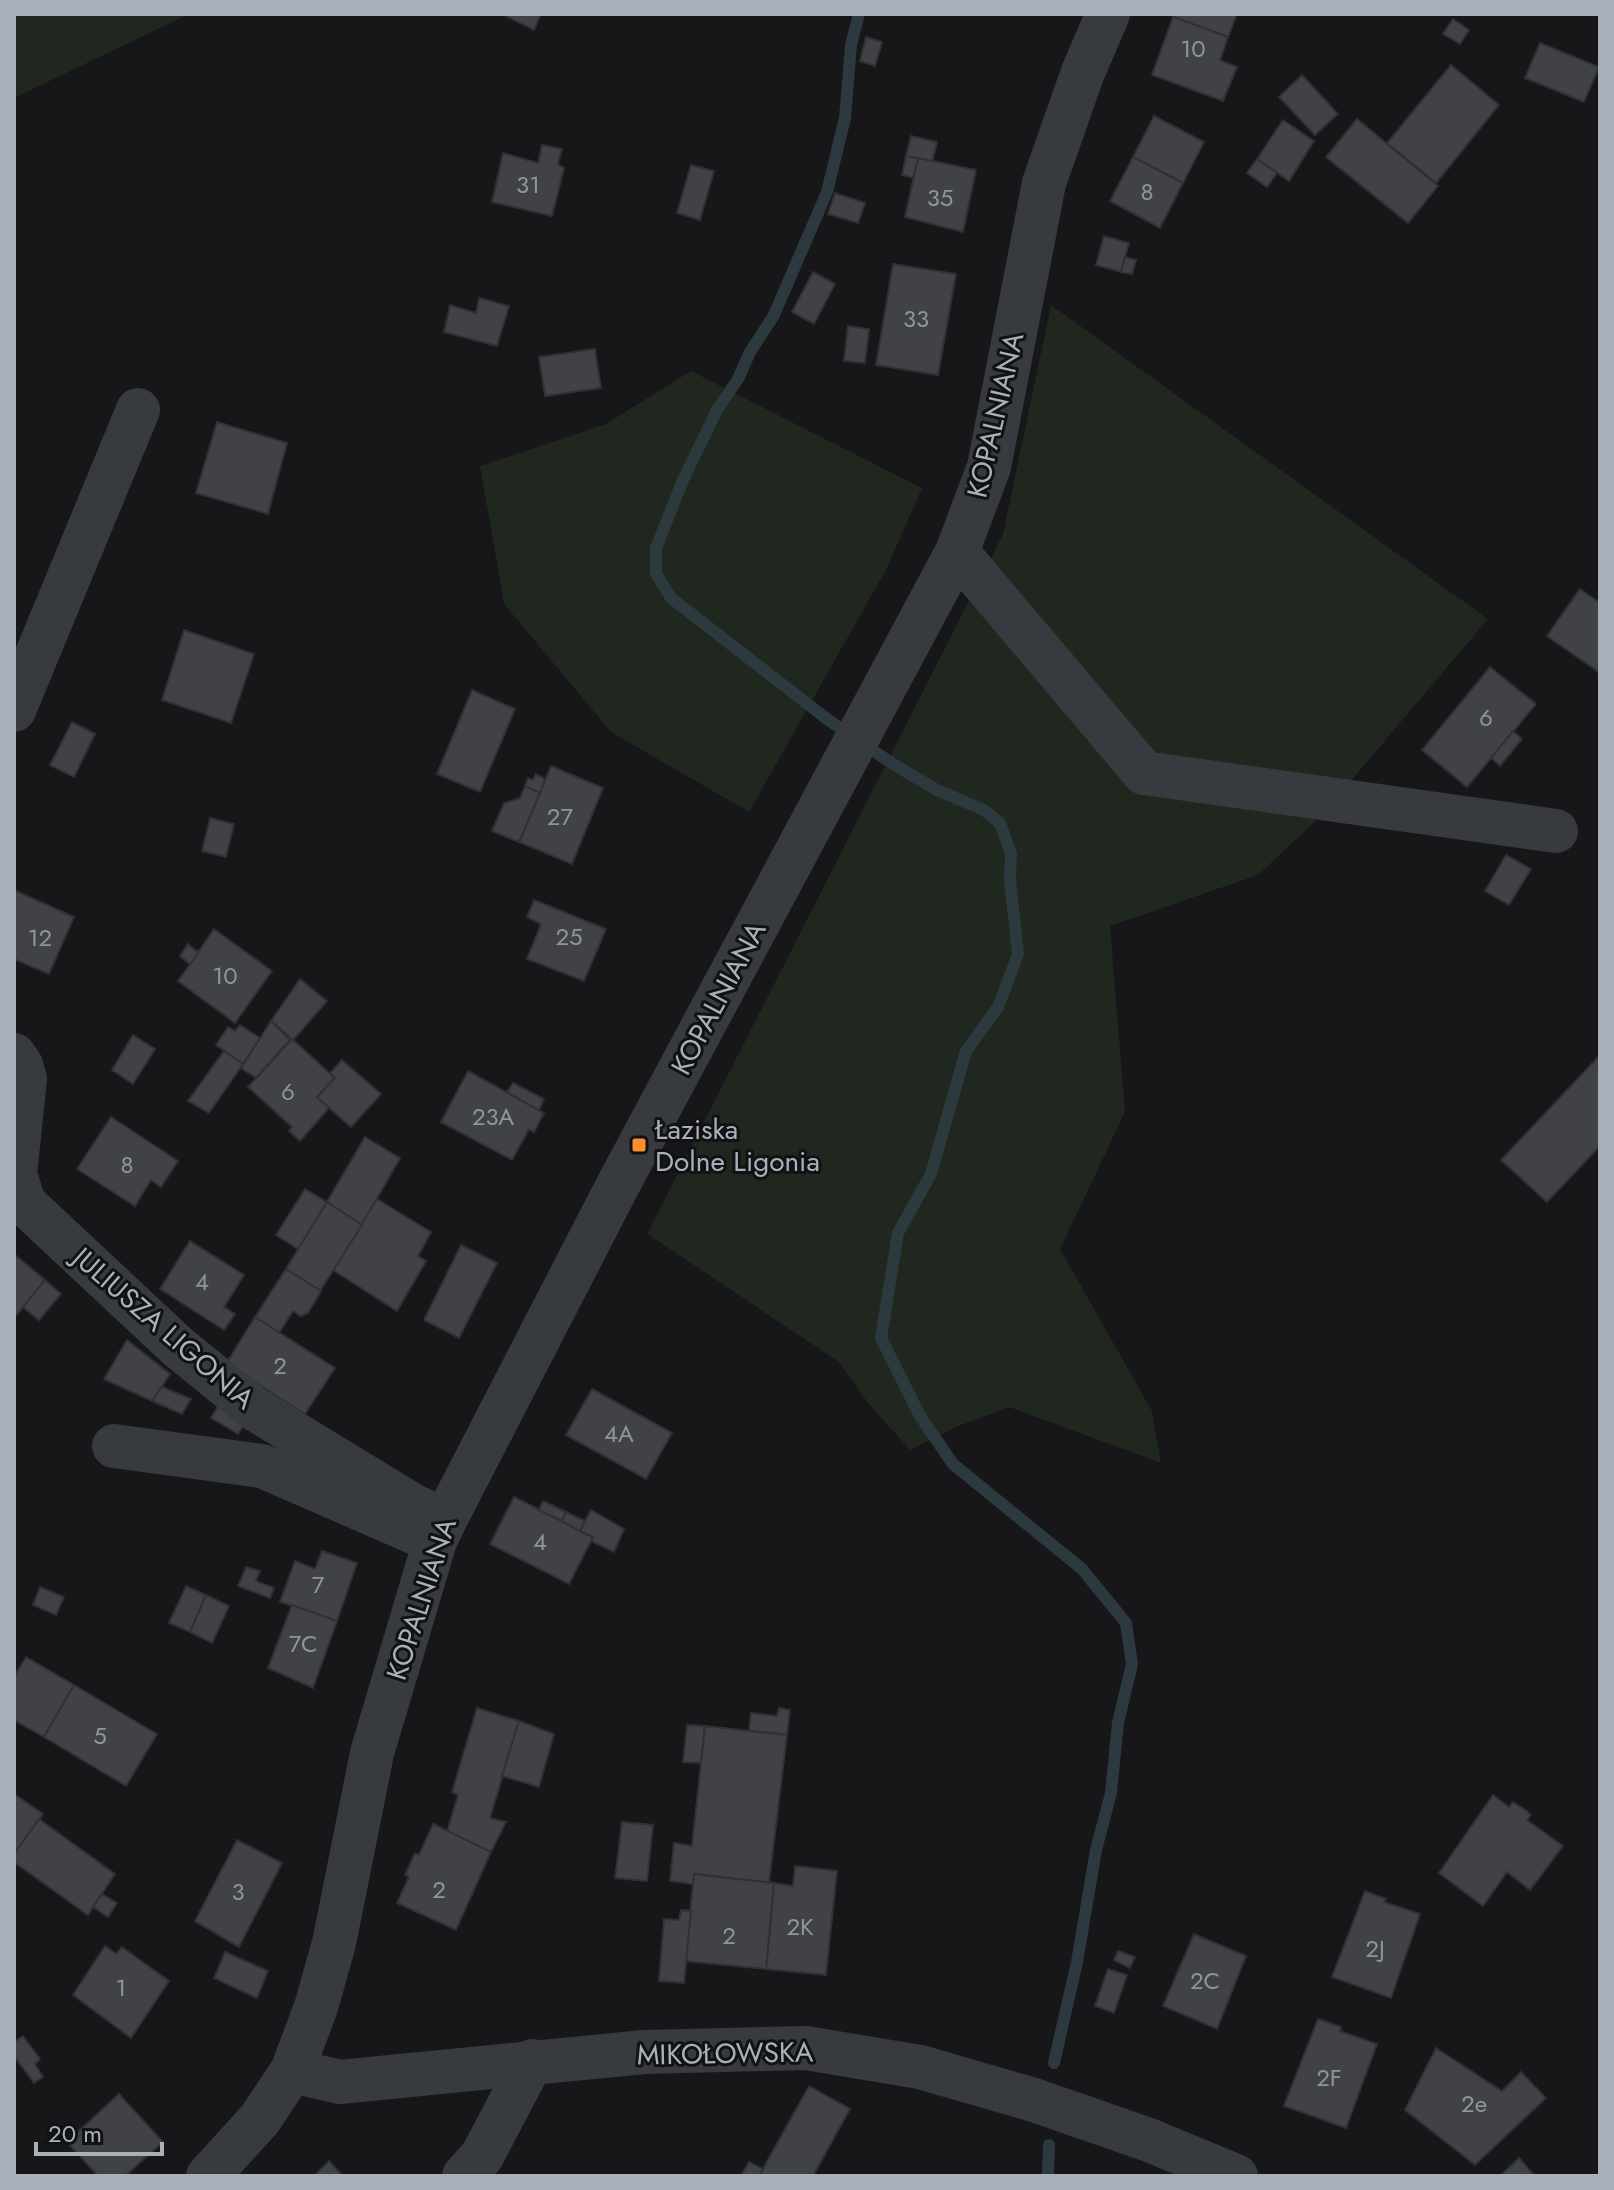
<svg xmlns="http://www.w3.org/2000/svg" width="1614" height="2190" viewBox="0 0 1614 2190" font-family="Jost,sans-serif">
  <rect width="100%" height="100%" fill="#171719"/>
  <g fill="#1f271e">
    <polygon points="14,14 189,14 14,98"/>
    <polygon points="1051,305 1488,619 1322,815 1258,875 1110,926 1125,1112 1060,1249 1152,1411 1161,1463 1009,1407 956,1427 910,1450 868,1403 839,1362 647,1234 1003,534"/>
    <polygon points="691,371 922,488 887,568 749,812 611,732 504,604 480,466 606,424"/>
  </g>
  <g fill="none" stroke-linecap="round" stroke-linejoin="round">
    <g stroke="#2c393e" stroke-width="12">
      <polyline points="859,14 851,45 845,118 827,192 774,315 750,352 738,379 717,410 683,480 656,548 656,574 671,598 827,719 893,764 937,790 984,810 1000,823 1011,853 1010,880 1018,954 998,1007 966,1051 931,1174 898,1233 881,1338 920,1416 953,1464 1082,1569 1126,1623 1132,1664 1118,1723 1111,1793 1096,1850 1077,1962 1054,2063"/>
      <polyline points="1048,2176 1049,2145"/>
    </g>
  </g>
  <g fill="#414246" stroke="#303135" stroke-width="2">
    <polygon points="502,14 541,14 534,30"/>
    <polygon points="1174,14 1237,14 1228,37 1173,17"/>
    <polygon points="1173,17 1228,37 1220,60 1237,67 1223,101 1152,75"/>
    <polygon points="1453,19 1469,30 1460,44 1443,34"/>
    <polygon points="866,37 882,42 875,66 860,61"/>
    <polygon points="1540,43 1599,67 1584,102 1525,78"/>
    <polygon points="1451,65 1499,105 1436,183 1387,143"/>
    <polygon points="1302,75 1338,114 1315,135 1279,97"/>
    <polygon points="1154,116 1204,142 1183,183 1133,157"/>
    <polygon points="1357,119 1438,186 1408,223 1326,157"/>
    <polygon points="1283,120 1314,141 1289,181 1257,159"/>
    <polygon points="911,136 937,142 932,162 906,156"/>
    <polygon points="542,145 562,149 558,164 564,168 552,216 492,202 503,153 538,163"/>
    <polygon points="906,156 918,158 914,178 902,175"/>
    <polygon points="1133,157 1183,183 1160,228 1110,201"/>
    <polygon points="918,158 976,170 963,232 905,217"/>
    <polygon points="1257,159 1277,173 1267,187 1247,173"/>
    <polygon points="691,165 714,171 700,220 677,213"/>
    <polygon points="835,193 865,203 858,223 828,214"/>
    <polygon points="1104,236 1129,243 1121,272 1096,265"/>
    <polygon points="1125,257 1136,260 1132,274 1121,272"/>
    <polygon points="893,264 956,274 938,375 876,365"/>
    <polygon points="813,272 835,284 814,324 792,312"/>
    <polygon points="479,298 509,306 497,346 444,332 450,305 476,313"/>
    <polygon points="848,326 869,329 865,363 844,361"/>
    <polygon points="595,349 601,388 545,396 539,357"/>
    <polygon points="217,422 287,443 268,514 196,493"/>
    <polygon points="1580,589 1600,603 1600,673 1547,636"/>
    <polygon points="184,630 254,654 231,723 162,700"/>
    <polygon points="1490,667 1536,704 1467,787 1422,750"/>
    <polygon points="472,690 515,709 480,792 437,774"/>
    <polygon points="72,722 95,734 74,777 50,765"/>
    <polygon points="1513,731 1522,739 1500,766 1491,758"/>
    <polygon points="551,766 603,788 572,864 519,842"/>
    <polygon points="536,774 545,779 540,793 525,786 528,778 533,780"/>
    <polygon points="525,786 540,793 519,842 492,831 504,803 520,798"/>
    <polygon points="210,818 234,824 226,857 202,851"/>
    <polygon points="1506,855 1531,869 1509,905 1485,891"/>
    <polygon points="14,890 74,917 49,974 14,959"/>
    <polygon points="534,900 606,929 584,981 527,959 541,924 527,917"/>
    <polygon points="214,929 272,971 235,1023 178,981 198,953 196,950 199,951"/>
    <polygon points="188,944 198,953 190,964 180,956"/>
    <polygon points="300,979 327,1001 293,1040 271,1021"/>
    <polygon points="271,1021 290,1040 256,1078 241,1068"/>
    <polygon points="240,1025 260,1038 243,1064 216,1045 228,1027 235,1031"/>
    <polygon points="133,1035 155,1049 133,1084 112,1070"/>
    <polygon points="292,1039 335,1078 317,1097 329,1108 300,1141 289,1131 292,1127 248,1087"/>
    <polygon points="224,1051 243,1064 209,1113 188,1101"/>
    <polygon points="1600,1055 1600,1146 1547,1202 1501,1160"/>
    <polygon points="342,1060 381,1094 351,1127 317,1097 335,1078 330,1073"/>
    <polygon points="468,1071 544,1113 534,1132 529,1129 512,1160 441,1122"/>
    <polygon points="513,1083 544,1099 539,1110 507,1092"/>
    <polygon points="111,1117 178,1161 161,1187 151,1180 135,1206 77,1169"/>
    <polygon points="365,1137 400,1158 362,1225 327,1202"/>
    <polygon points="305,1189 327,1202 298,1249 276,1235"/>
    <polygon points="377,1199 431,1232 418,1256 426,1261 397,1311 333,1270"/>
    <polygon points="327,1202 362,1225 320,1291 286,1269"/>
    <polygon points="190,1241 244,1275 224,1307 235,1314 224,1330 160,1289"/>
    <polygon points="461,1245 497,1263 459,1338 424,1320"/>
    <polygon points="14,1254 45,1280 14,1318"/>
    <polygon points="286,1269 321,1291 308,1313 301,1316 293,1311 279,1333 255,1317"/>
    <polygon points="45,1280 61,1294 39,1320 23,1307"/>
    <polygon points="255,1317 335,1368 305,1414 226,1364"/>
    <polygon points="127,1340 170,1374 152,1401 104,1379"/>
    <polygon points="162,1387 191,1399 182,1414 152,1401"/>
    <polygon points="592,1389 672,1433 646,1479 566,1435"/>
    <polygon points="221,1402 248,1418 238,1434 211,1418"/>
    <polygon points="514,1497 593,1537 569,1584 490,1544"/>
    <polygon points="543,1501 566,1512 562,1521 539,1510"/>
    <polygon points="591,1510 624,1529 614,1552 591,1541 593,1537 580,1531"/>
    <polygon points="566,1512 585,1521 580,1531 562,1521"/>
    <polygon points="322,1551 357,1563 337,1621 280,1602 295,1561 315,1569"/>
    <polygon points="246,1567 260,1571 256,1581 274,1588 270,1598 238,1586"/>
    <polygon points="186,1586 206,1595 190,1632 169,1623"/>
    <polygon points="40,1587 64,1597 56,1615 33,1605"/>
    <polygon points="206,1595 229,1606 212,1643 190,1632"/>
    <polygon points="292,1605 337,1621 313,1688 268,1668"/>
    <polygon points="26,1657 74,1685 44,1737 14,1720 14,1677"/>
    <polygon points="74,1685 157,1734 126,1786 44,1737"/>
    <polygon points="477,1708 519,1721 490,1818 506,1822 491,1852 447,1832 458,1795 452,1792"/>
    <polygon points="779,1708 790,1710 787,1735 749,1731 751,1713 777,1716"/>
    <polygon points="519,1721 554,1734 539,1787 502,1776"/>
    <polygon points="687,1725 705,1726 701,1763 683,1762"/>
    <polygon points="705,1726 787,1735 769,1883 694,1874 693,1884 670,1881 674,1843 692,1846"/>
    <polygon points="14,1794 43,1814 14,1854"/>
    <polygon points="1493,1795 1509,1807 1513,1802 1527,1811 1531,1815 1527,1820 1563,1846 1530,1890 1507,1872 1483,1906 1439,1873"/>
    <polygon points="39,1819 115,1874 88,1915 14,1862 14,1854"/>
    <polygon points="622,1822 653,1825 647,1881 615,1878"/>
    <polygon points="433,1824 491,1852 456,1930 397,1903 409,1877 405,1875 415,1853 419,1855"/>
    <polygon points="237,1840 282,1863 239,1947 195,1921"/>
    <polygon points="795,1866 837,1871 826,1975 766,1969 774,1883 793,1886"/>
    <polygon points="694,1874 774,1883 766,1969 685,1961"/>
    <polygon points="1365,1891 1386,1899 1384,1902 1420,1914 1391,1998 1332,1977"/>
    <polygon points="102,1894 117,1903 108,1917 93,1907"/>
    <polygon points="681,1910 691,1911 684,1983 659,1981 664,1919 679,1920"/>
    <polygon points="1194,1934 1246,1956 1217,2029 1163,2006"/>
    <polygon points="105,1946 116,1954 122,1947 169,1981 131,2038 73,1995"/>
    <polygon points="1118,1951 1135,1957 1130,1968 1114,1960"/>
    <polygon points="225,1952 268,1971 257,1998 214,1978"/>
    <polygon points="1108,1969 1127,1975 1114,2013 1095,2006"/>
    <polygon points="1318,2019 1341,2027 1340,2031 1377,2044 1346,2128 1284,2106"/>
    <polygon points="23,2036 40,2059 35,2064 43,2077 34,2083 14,2056 14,2042"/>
    <polygon points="1436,2048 1502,2091 1521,2072 1546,2098 1475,2165 1405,2110"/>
    <polygon points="809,2086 850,2109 813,2176 759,2176"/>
    <polygon points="119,2094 163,2142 125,2176 98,2176 67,2142"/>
    <polygon points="1519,2158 1535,2176 1500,2176"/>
    <polygon points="329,2161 343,2176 314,2176"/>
    <polygon points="749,2162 763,2169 759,2176 741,2176"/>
  </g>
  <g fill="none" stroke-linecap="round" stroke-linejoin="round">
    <g stroke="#373a3e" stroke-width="44">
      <polyline points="957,552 1144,773 1556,831"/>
      <polyline points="14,710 138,410"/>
      <polyline points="14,1055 21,1065 25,1079 15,1174 24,1203 177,1346 253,1408 414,1506 445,1520"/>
      <polyline points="114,1446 262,1466 416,1533"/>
      <polyline points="292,2071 340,2082 644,2052 806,2048 920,2067 1034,2100 1149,2140 1236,2176"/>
      <polyline points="208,2176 260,2119 292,2071 316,2007 334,1943 372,1753 435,1541 445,1520 619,1183 957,552 989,467 1044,183 1083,72 1108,14"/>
      <polyline points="464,2176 482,2156 532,2061"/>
    </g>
  </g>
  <rect fill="#fc8f2b" stroke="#121214" stroke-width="3" x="631" y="1137" width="16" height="16" rx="4"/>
  <g text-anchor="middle" stroke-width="6" stroke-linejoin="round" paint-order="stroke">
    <g font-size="24" fill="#8e959d">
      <text x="1193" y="57">10</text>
      <text x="528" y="193">31</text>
      <text x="1147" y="200">8</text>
      <text x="940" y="206">35</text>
      <text x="916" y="327">33</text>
      <text x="1486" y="726">6</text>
      <text x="560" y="825">27</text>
      <text x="569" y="945">25</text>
      <text x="40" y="946">12</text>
      <text x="225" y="984">10</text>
      <text x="288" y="1100">6</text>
      <text x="493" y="1125">23A</text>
      <text x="127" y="1173">8</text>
      <text x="202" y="1290">4</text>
      <text x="280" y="1374">2</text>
      <text x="619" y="1442">4A</text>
      <text x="540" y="1550">4</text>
      <text x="318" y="1593">7</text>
      <text x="303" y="1652">7C</text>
      <text x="100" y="1744">5</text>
      <text x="439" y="1898">2</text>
      <text x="238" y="1900">3</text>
      <text x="800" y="1935">2K</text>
      <text x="729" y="1944">2</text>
      <text x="1375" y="1957">2J</text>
      <text x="1205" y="1989">2C</text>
      <text x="121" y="1996">1</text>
      <text x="1329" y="2086">2F</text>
      <text x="1474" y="2112">2e</text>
    </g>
    <g font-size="28" fill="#a8b1ba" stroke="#121214">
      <text transform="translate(995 415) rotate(-77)" y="10">KOPALNIANA</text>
      <text transform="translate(718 998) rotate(-62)" y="10">KOPALNIANA</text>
      <text transform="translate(164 1328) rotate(41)" y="10">JULIUSZA LIGONIA</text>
      <text transform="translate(421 1599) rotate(-72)" y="10">KOPALNIANA</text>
      <text transform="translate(725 2053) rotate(-1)" y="10">MIKOŁOWSKA</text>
    </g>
    <g font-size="28" fill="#a8b1ba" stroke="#121214" text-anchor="start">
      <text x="655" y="1139">Łaziska<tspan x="655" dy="32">Dolne Ligonia</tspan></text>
    </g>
  </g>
  <rect width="1614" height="2190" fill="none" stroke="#a8b1ba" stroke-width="32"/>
  <path d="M36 2142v12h126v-12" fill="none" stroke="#a8b1ba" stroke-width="4"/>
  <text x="48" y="2142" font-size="24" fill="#a8b1ba" stroke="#121214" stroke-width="6" paint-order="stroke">20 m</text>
</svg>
